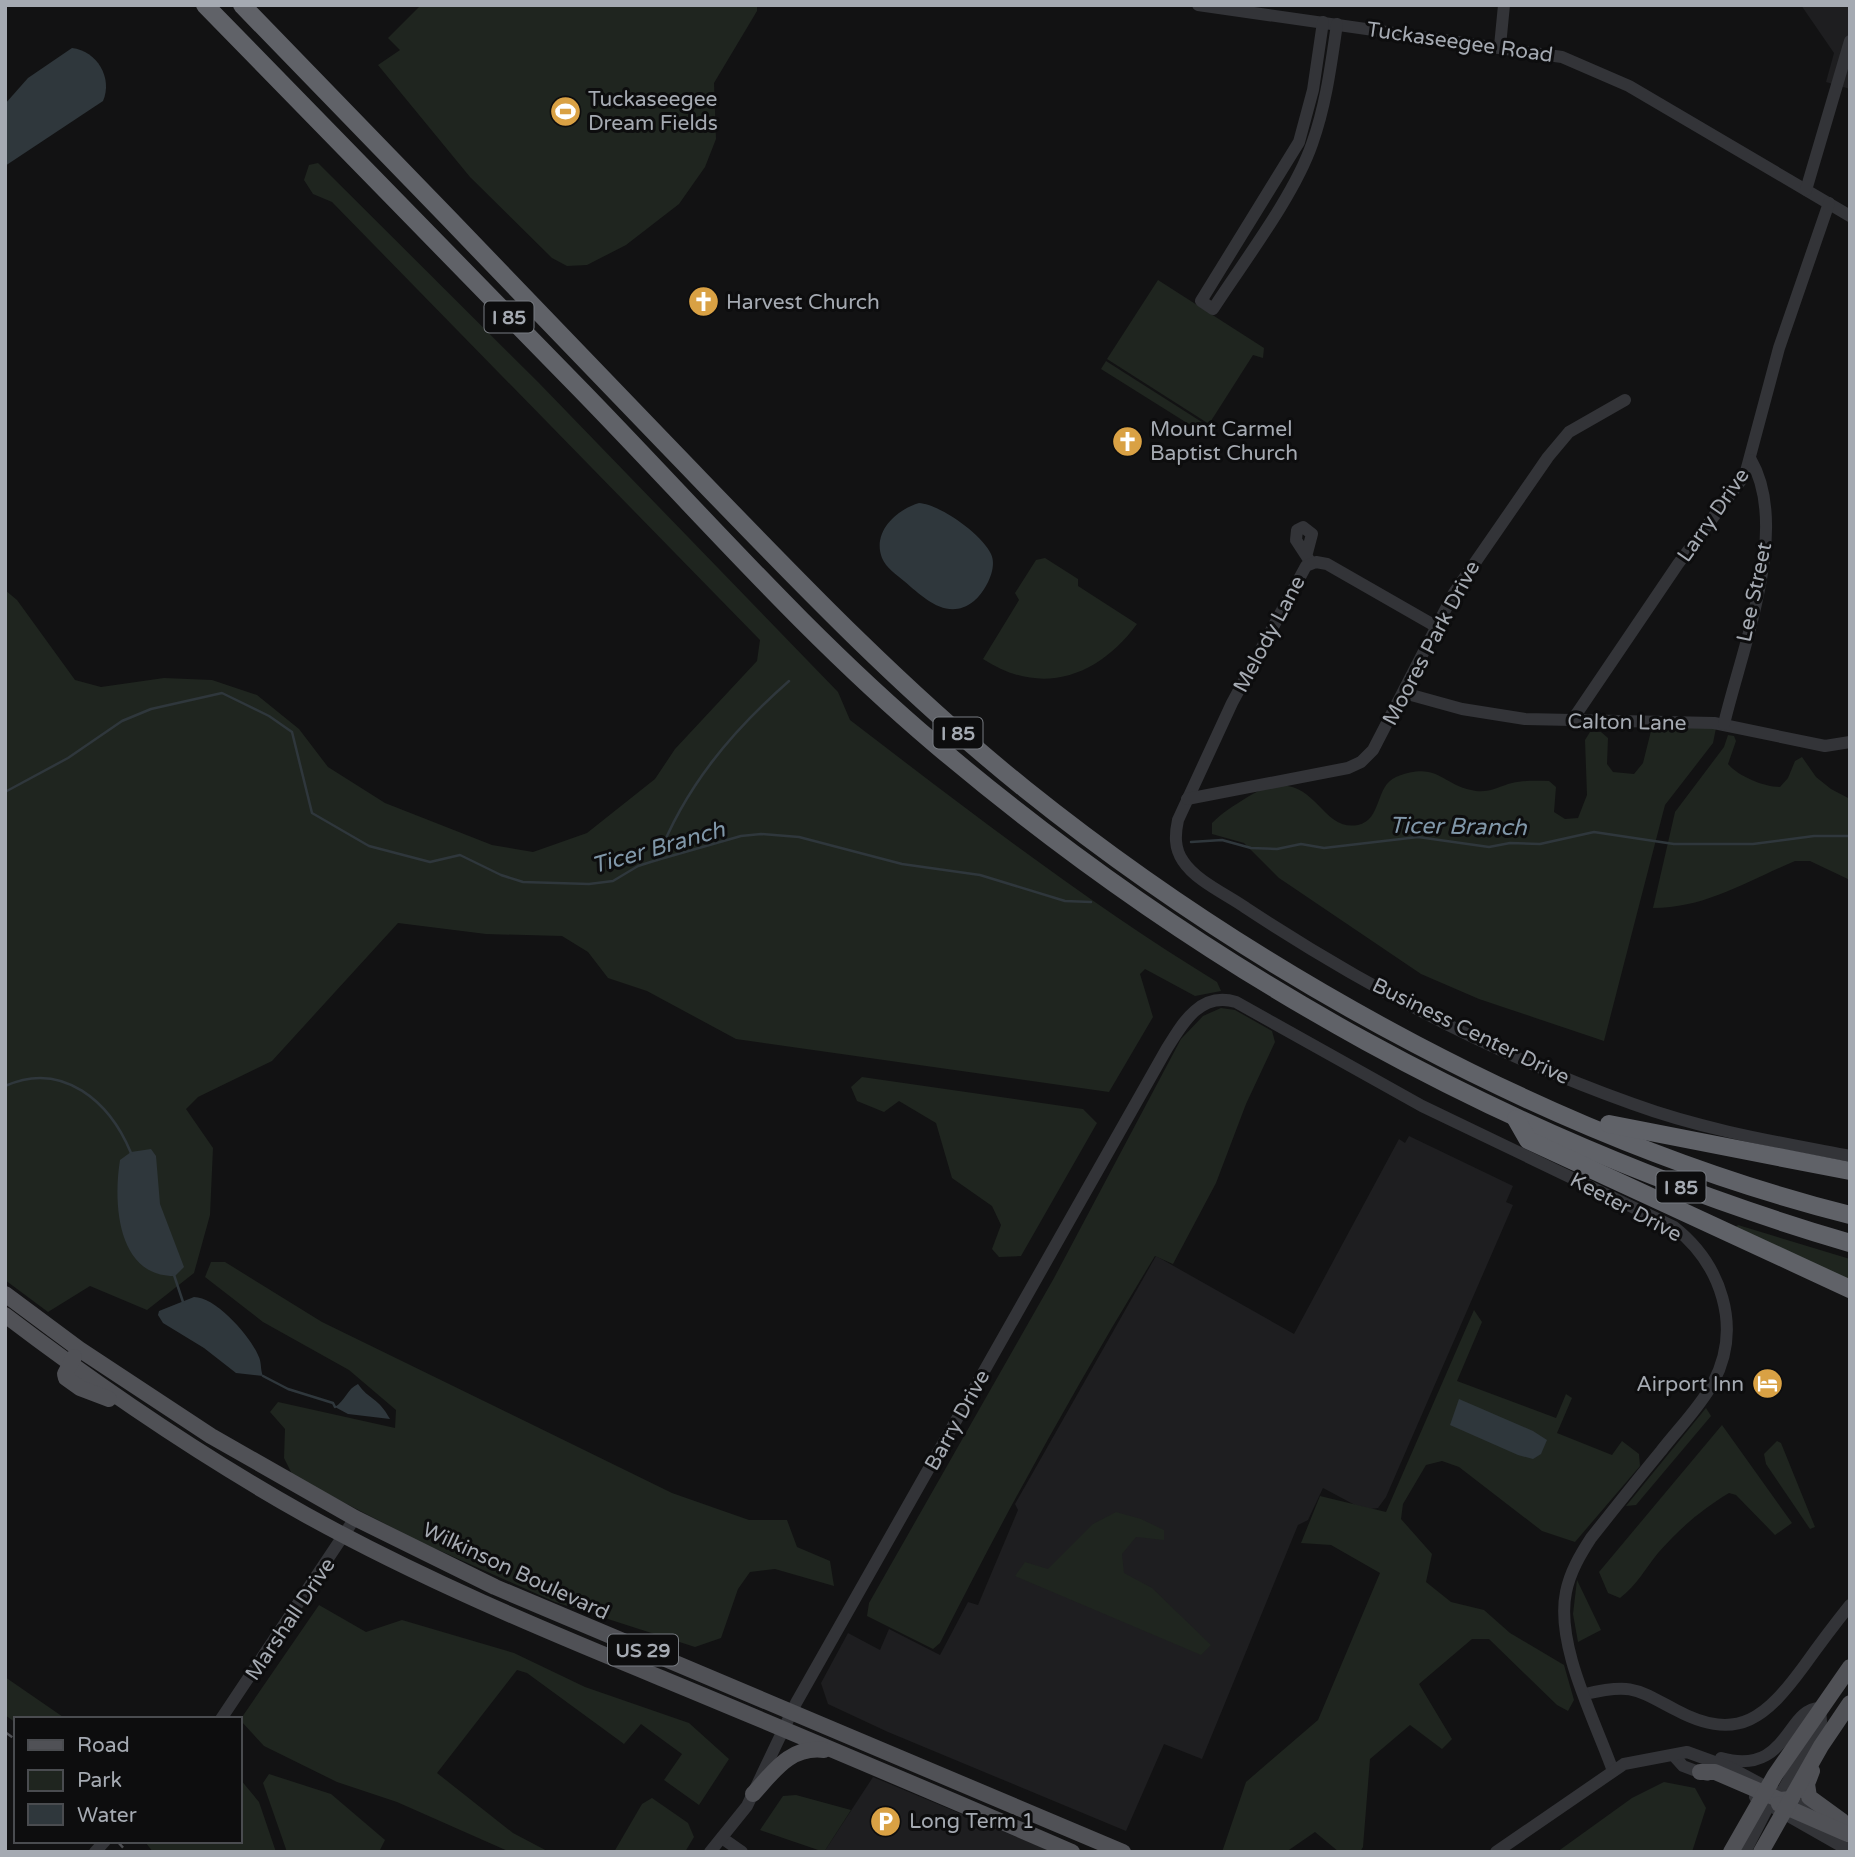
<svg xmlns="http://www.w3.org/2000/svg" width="1855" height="1857" viewBox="0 0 1855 1857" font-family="'Varela Round',sans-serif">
  <rect width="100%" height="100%" fill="#121213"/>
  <g fill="#1e1e20">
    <polygon points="1801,5 1850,5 1850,89 1826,82 1834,53"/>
    <polygon points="1409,1136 1513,1186 1506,1202 1513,1205 1386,1497 1378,1508 1370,1509 1355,1505 1323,1488 1308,1520 1298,1525 1202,1759 1164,1744 1126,1831 888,1732 828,1704 821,1683 848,1633 880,1650 889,1629 940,1655 968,1602 978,1605 1018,1510 1015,1504 1156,1256 1294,1334 1399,1139 1405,1143"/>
    <polygon points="873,1777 1053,1852 824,1852"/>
  </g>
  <g fill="#1f251f">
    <polygon points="421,5 757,5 757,11 714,83 716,139 705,167 679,204 626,245 587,265 567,266 552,258 470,177 378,65 400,50 388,38"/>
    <path d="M318 163 538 382 838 692 850 720C970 812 1088 903 1217 982L1221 991 1195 996 1145 969 1140 974 1153 1017 1109 1092 736 1039 647 991 608 978 588 952 562 936 486 934 398 923 272 1061 198 1097 186 1109 213 1148 210 1215 194 1273 147 1310 90 1286 48 1312 5 1280V590L17 600 75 680 101 687 164 678 212 680 257 695 299 729 328 767 385 803 492 845 533 852 587 833 655 779 675 749 757 661 760 640 332 202 313 194 304 180 309 165Z"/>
    <polygon points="1158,280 1264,348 1263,358 1253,355 1209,424 1107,359"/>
    <polygon points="1106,361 1208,426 1203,433 1101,369"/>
    <path d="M1045 558 1078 579V586L1137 624C1098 677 1041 697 983 659L1019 600 1015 593 1036 560Z"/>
    <path d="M1652 727 1716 728 1713 743 1665 805 1604 1041 1479 999 1421 974 1279 878 1244 843 1212 834V823C1222 813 1233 806 1246 798 1314 756 1316 833 1358 825 1382 820 1375 786 1396 777 1439 760 1441 786 1476 791 1489 793 1500 786 1512 783 1524 780 1538 781 1549 781L1556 787 1554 812 1565 819 1578 818 1587 795 1585 740 1590 732H1601L1608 738 1607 764 1613 772 1634 774 1643 763Z"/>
    <path d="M1728 735 1734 736 1736 741 1728 764C1738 776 1764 787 1780 787L1788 778 1795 761 1802 757 1816 777 1831 789 1850 799V880L1810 861H1795C1747 881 1706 908 1653 908L1675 812 1724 747Z"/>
    <path d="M1221 1008 1235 1010 1272 1031 1275 1042 1246 1104 1216 1183 1173 1264 1155 1256C1078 1382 1007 1510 940 1643L933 1649 867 1616 869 1603 1054 1278 1181 1039 1203 1016Z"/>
    <polygon points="862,1077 1083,1109 1097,1123 1021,1256 999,1257 992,1249 1001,1225 992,1206 952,1178 936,1123 899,1101 884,1112 857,1101 851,1087"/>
    <polygon points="1738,1225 1850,1259 1850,1284 1735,1228"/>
    <polygon points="211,1262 225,1262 322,1322 672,1493 749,1520 787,1520 797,1547 830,1561 834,1586 775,1569 750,1572 738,1589 721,1638 695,1647 555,1602 416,1540 293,1476 284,1458 285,1429 270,1412 278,1402 395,1428 396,1410 349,1370 263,1322 205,1277"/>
    <polygon points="1474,1310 1482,1322 1457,1381 1556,1418 1566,1394 1572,1398 1557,1433 1612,1455 1622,1441 1639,1454 1640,1466 1575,1542 1542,1531 1459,1467 1442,1461 1426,1465 1403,1504 1401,1519 1432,1554 1426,1582 1451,1602 1484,1610 1510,1633 1564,1665 1574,1700 1568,1711 1557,1705 1489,1639 1472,1639 1419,1684 1452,1739 1442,1749 1410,1725 1370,1759 1363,1847 1360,1852 1339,1852 1315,1832 1286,1852 1222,1852 1246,1782 1318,1720 1380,1573 1331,1545 1301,1543 1320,1496 1386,1512"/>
    <polygon points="1706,1408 1711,1416 1636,1505 1626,1506"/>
    <path d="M1722 1425 1792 1523 1775 1535 1736 1495 1729 1493C1701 1510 1680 1528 1658 1553 1645 1569 1637 1585 1620 1598L1608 1593 1599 1572Z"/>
    <polygon points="1777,1441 1781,1443 1815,1527 1810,1529 1766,1464 1764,1454"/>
    <polygon points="1116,1512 1141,1519 1164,1530 1164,1540 1136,1537 1122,1554 1124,1573 1152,1588 1211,1645 1201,1655 1015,1576 1025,1562 1048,1569 1093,1524"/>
    <polygon points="1577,1580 1601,1630 1578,1642 1573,1614"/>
    <polygon points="319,1605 366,1632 402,1620 514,1653 585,1687 689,1723 729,1759 699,1805 664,1780 682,1754 641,1724 624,1744 527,1673 517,1670 437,1773 513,1833 549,1852 510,1852 397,1802 337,1782 264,1746 240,1720"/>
    <polygon points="5,1677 66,1719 16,1719 16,1723 5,1715"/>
    <polygon points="269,1774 331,1794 385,1840 379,1852 287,1852 263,1783"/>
    <polygon points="240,1779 259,1802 276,1852 153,1852 146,1843 240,1841"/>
    <polygon points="1664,1782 1695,1788 1706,1808 1692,1852 1557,1852 1632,1798"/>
    <polygon points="796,1795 851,1810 824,1852 760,1830 783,1796"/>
    <polygon points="652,1798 688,1823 694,1837 685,1852 614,1852 642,1804"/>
  </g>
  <g fill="#2f373c">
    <path d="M72 48C97 51 113 78 103 101L5 166V104L28 78Z"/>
    <path d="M919 503C939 504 982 534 991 554 998 568 985 592 974 601 948 622 924 598 904 581 897 575 886 568 882 558 872 532 896 510 919 503Z"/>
    <path d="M151 1149 156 1156 160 1204 184 1267 175 1276C117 1277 113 1203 120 1160L131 1152Z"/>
    <path d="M194 1297C216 1297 250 1336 258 1355 262 1362 260 1369 263 1376L236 1373 204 1348 163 1323 158 1315 159 1311Z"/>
    <path d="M358 1384C369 1400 378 1397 390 1419L348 1414 335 1407C345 1401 347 1389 358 1384Z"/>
    <polygon points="1459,1399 1533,1431 1547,1440 1541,1454 1533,1459 1518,1455 1450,1425"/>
  </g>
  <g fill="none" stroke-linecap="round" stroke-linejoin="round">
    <g stroke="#2f373c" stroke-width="2.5">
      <polyline points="5,792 68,758 122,721 151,709 222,693 269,716 292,732 312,813 369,846 430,862 460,855 501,875 523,882 589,884 613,881 638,866 657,860 741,836 761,834 799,837 902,864 980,875 1065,901 1091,902"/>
      <polyline points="1191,842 1222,840 1251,848 1277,849 1301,844 1324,848 1418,837 1489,847 1510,843 1540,844 1594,832 1674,844 1753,844 1814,836 1850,836"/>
      <path d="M657 860C684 788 731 732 789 681"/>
      <path d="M5 1086C63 1060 110 1102 131 1153"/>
      <polyline points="174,1275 183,1302"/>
      <polyline points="263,1376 288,1389 333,1403 335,1407"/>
    </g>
    <g stroke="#333438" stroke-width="12">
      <polyline points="1198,5 1562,57 1629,86 1850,216"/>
      <path d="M1323 22 1313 90 1299 142 1201 301 1213 309C1244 261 1294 196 1312 144 1326 105 1331 65 1337 24"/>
      <polyline points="1500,46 1504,5"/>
      <polyline points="1806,190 1850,41"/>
      <polyline points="1307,553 1312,534 1303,527 1297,530 1296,540 1311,563"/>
      <path d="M1437 627 1327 564 1316 562 1306 566 1232 703 1178 820C1175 834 1174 848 1183 861 1196 881 1226 894 1246 908 1366 987 1498 1056 1633 1104 1704 1130 1777 1142 1850 1156"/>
      <polyline points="1404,693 1462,709 1525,719 1714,723 1825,746 1850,742"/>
      <polyline points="1571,722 1678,564 1745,475 1779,348 1829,203"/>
      <path d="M1724 724C1741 651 1791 529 1751 460"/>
      <polyline points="1187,799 1348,768 1361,762 1373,750 1454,593 1548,457 1569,432 1625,400"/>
      <path d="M1585 1694C1632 1683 1636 1689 1676 1710 1739 1744 1767 1716 1804 1666 1819 1645 1834 1625 1850 1605"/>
      <polyline points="221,1719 355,1518"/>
      <polyline points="1674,1756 1683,1766 1707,1775"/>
      <path d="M1721 1758C1788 1777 1786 1708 1820 1708L1821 1722 1778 1799"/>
      <polyline points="1755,1797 1850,1851"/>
      <polyline points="722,1838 742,1852"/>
      <polyline points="95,1852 105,1841"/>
      <path d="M710 1852 747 1806 796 1703 1166 1050C1182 1024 1200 991 1236 1002L1422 1106 1674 1227C1721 1264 1743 1327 1713 1383 1700 1407 1678 1429 1661 1451 1637 1480 1614 1509 1591 1538 1580 1555 1570 1572 1566 1592 1555 1645 1595 1720 1613 1771"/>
      <polyline points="1496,1852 1624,1764 1687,1752 1731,1768 1813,1812"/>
      <polyline points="1745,1852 1772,1799"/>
    </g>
    <g stroke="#505156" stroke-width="16">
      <polyline points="5,1294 79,1349 211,1436 355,1518 495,1587 1123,1852"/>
      <path d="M5 1315C101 1388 201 1456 306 1515 420 1578 541 1629 661 1678 799 1735 935 1793 1072 1852"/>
      <polyline points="74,1357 65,1374 66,1378 80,1388 109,1399"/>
      <polyline points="1812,1771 1807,1784 1809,1797 1842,1821"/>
      <polyline points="1700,1772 1715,1772 1780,1800 1791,1799"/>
      <path d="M753 1794C774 1771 790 1746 824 1750"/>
      <polyline points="1779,1804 1850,1835"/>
      <polyline points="1731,1852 1775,1775 1850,1667"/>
      <polyline points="1761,1852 1821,1746 1850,1703"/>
    </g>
    <g stroke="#606268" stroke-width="18">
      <path d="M205 5C330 133 454 260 579 388 696 508 807 636 935 744 1203 971 1512 1144 1850 1243"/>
      <path d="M242 5C383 150 523 295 663 441 779 561 894 684 1025 789 1257 975 1560 1142 1850 1215"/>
      <polyline points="1516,1119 1528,1140 1850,1289"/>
      <polyline points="1609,1124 1850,1171"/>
    </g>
    <g stroke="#4d4e52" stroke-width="2.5" stroke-dasharray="9 7" stroke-linecap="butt">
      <polyline points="5,1732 16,1740"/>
      <polyline points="117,1841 127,1852"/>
    </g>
  </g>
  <defs>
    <symbol id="stadium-disc" viewBox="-11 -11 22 22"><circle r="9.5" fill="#d9a144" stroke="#0d0d0e"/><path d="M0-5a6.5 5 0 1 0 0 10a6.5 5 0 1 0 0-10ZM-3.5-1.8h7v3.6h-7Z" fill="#fff"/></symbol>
    <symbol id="church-disc" viewBox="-11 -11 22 22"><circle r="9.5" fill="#d9a144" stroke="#0d0d0e"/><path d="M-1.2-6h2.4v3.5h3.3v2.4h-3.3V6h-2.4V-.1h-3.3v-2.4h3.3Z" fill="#fff"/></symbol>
    <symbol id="hotel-disc" viewBox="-11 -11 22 22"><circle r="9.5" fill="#d9a144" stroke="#0d0d0e"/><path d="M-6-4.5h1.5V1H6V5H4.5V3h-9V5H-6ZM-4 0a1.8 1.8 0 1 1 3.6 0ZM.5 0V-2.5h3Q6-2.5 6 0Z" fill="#fff"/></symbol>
    <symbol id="parking-disc" viewBox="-11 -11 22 22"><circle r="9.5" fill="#d9a144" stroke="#0d0d0e"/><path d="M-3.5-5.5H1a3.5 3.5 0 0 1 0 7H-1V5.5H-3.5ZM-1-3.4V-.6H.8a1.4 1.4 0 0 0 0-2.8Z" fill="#fff"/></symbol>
  </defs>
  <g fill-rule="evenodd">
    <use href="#stadium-disc" x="548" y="94" width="35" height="35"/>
    <use href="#church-disc" x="686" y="284" width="35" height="35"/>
    <use href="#church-disc" x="1110" y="424" width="35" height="35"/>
    <use href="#hotel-disc" x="1750" y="1366" width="35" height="35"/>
    <use href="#parking-disc" x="868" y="1804" width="35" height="35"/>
  </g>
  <g text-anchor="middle" stroke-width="6" stroke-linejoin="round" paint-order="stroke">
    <g fill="#0d0d0e" stroke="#777b81" stroke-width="2">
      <rect x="484.5" y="301.5" width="49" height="31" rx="5"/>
      <rect x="933.5" y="717.5" width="49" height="31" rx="5"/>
      <rect x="1656.5" y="1171.5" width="49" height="31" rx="5"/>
      <rect x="608" y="1634.5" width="70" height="31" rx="5"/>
    </g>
    <g font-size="19" font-weight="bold" fill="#a5aab2">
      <text x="509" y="324">I 85</text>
      <text x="958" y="740">I 85</text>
      <text x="1681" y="1194">I 85</text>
      <text x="643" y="1657">US 29</text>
    </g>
    <g font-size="21" fill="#a5aab2" stroke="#0d0d0e">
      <text transform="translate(1460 42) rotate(8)" y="7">Tuckaseegee Road</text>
      <text transform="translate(1713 515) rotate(-55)" y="7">Larry Drive</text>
      <text transform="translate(1754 592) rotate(-78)" y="7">Lee Street</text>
      <text transform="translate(1269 634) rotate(-62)" y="7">Melody Lane</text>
      <text transform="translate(1431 643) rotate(-62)" y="7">Moores Park Drive</text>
      <text transform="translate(1627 722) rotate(1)" y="7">Calton Lane</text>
      <text transform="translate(1471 1031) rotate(26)" y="7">Business Center Drive</text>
      <text transform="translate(1626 1207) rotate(28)" y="7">Keeter Drive</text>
      <text transform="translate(957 1420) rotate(-61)" y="7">Barry Drive</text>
      <text transform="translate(516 1571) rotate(25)" y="7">Wilkinson Boulevard</text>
      <text transform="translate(290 1619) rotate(-56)" y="7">Marshall Drive</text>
    </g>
    <g font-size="21" fill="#a5aab2" stroke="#0d0d0e" text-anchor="start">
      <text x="588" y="106">Tuckaseegee<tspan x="588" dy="24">Dream Fields</tspan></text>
      <text x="726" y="309">Harvest Church</text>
      <text x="1150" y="436">Mount Carmel<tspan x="1150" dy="24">Baptist Church</tspan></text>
      <text x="1744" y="1391" text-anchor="end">Airport Inn</text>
      <text x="909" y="1828">Long Term 1</text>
    </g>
    <g font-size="23" font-style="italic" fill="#8097a9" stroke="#0d0d0e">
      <text transform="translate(1458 826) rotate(1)" y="8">Ticer Branch</text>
      <text transform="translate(658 847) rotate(-16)" y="8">Ticer Branch</text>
    </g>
  </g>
  <rect width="1855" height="1857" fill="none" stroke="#a5aab2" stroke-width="14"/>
  <rect x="14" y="1717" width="228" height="126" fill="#0d0d0e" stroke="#4a4c50" stroke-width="2"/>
  <rect x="28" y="1740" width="35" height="10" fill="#505156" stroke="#4a4c50" stroke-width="2"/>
  <text x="77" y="1752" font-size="21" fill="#a5aab2">Road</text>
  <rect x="28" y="1770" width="35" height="21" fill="#1f251f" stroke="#4a4c50" stroke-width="2"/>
  <text x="77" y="1787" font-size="21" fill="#a5aab2">Park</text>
  <rect x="28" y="1804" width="35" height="21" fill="#2f373c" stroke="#4a4c50" stroke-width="2"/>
  <text x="77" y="1822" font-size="21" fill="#a5aab2">Water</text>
</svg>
